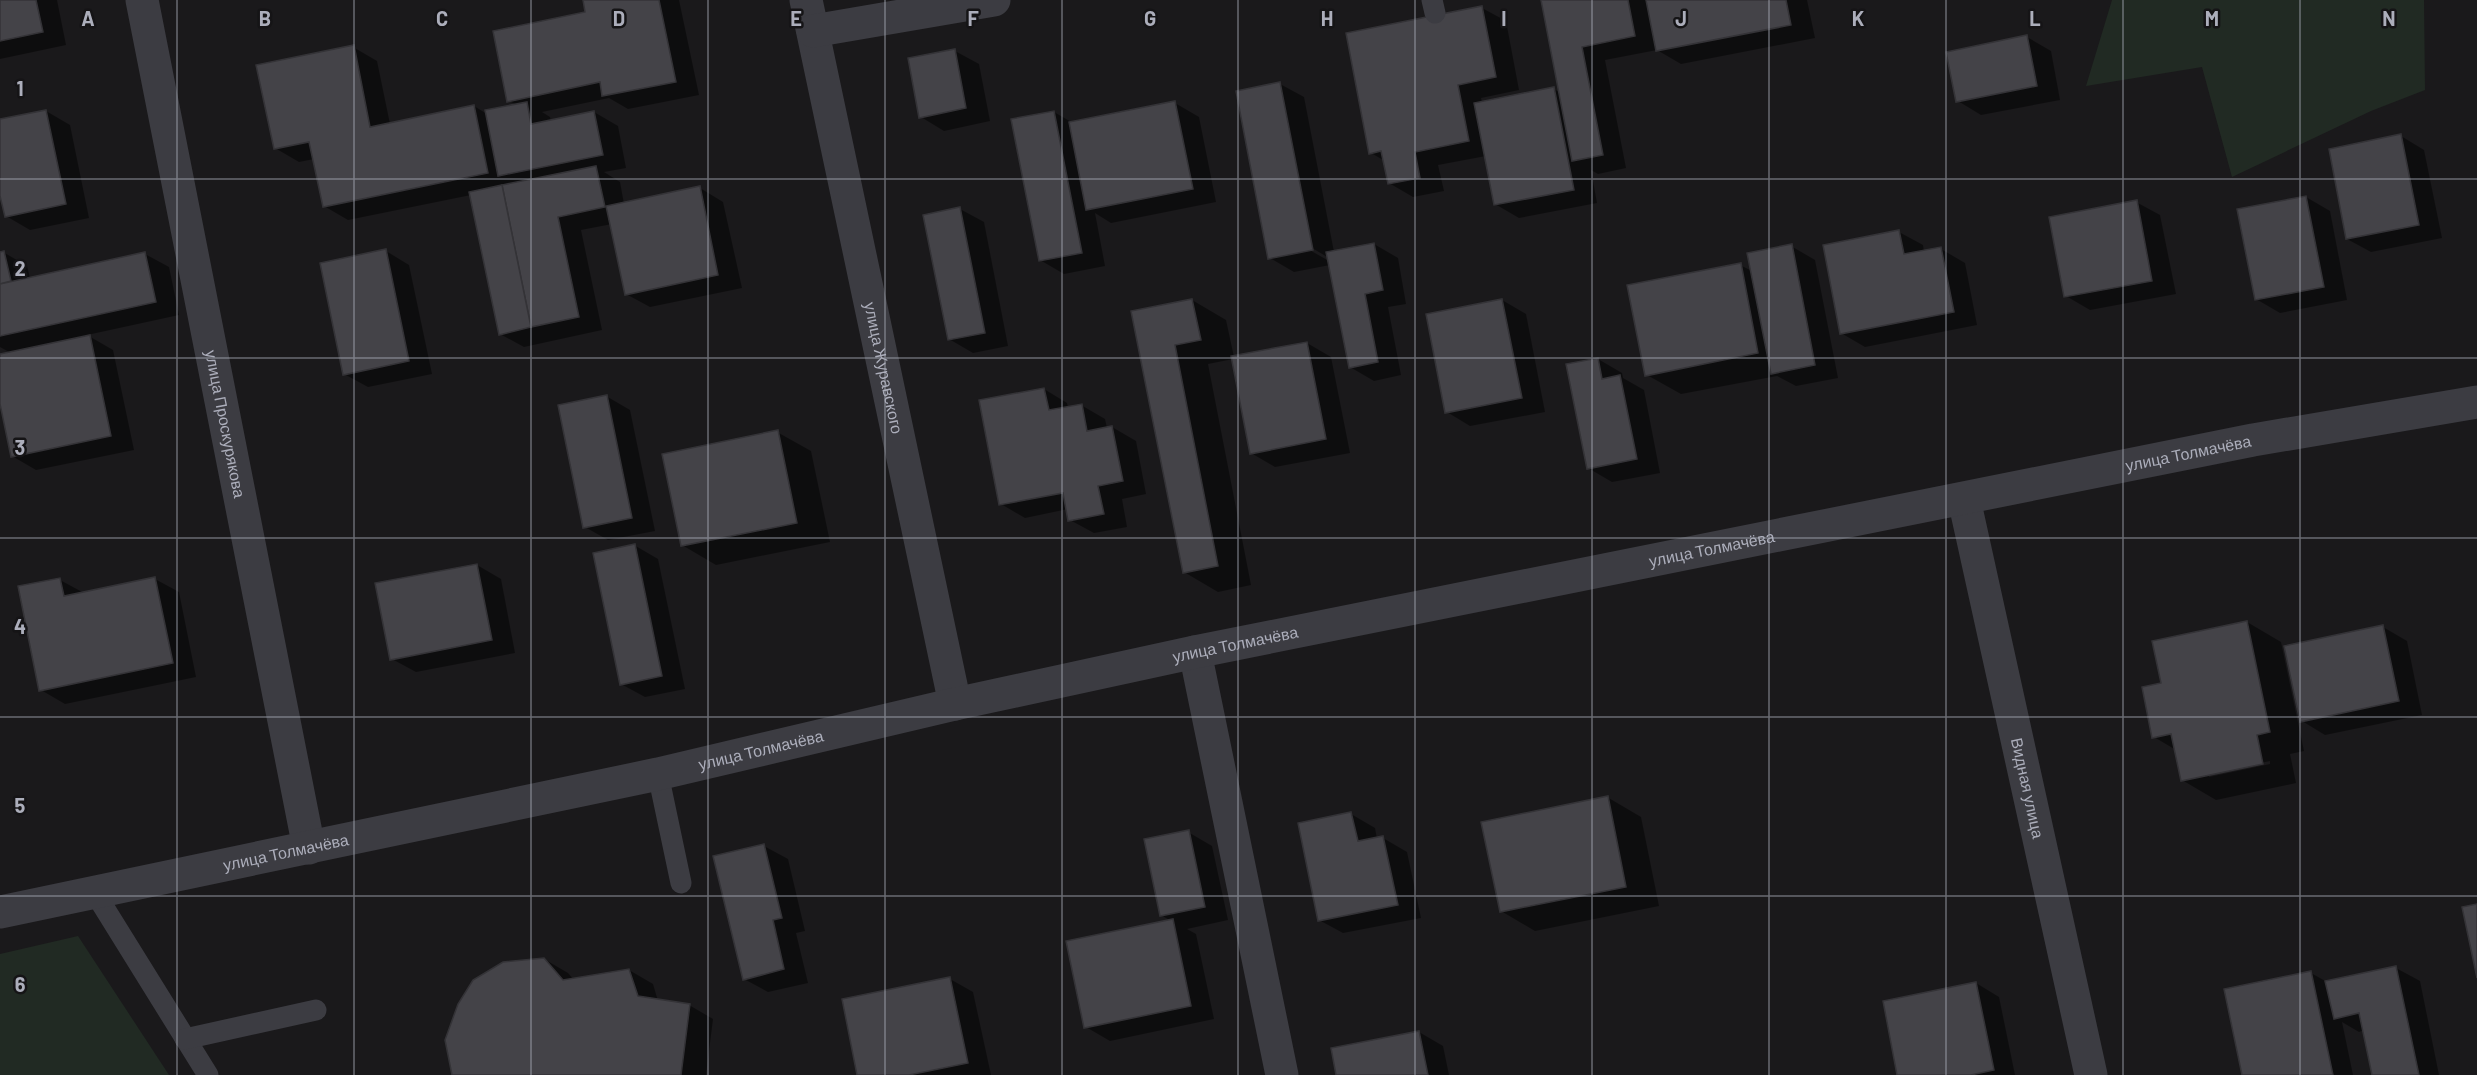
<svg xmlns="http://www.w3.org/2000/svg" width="2477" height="1075" viewBox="0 0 2477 1075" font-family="Barlow,sans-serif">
  <rect width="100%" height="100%" fill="#1a191b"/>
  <g fill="#212a23">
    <polygon points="2112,0 2424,0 2425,90 2371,111 2232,177 2202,67 2086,86"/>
    <polygon points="78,936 169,1075 0,1075 0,954"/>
  </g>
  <g fill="#0007" fill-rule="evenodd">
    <polygon points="0,0 57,0 66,45 0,59"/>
    <polygon points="584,0 679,0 699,95 628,109 609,98 542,112 550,117 551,121 594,112 618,126 626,168 604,172 620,182 624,204 700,188 723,202 742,288 650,307 626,294 612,224 581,230 602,330 524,347 500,334 471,195 348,220 324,206 314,159 299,162 275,148 353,47 377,61 390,124 474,106 487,114 517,105 509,101 587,13"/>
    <polygon points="1542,0 1807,0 1815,38 1681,64 1657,50 1605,60 1626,168 1598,174 1591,170 1597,203 1519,218 1495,204 1486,156 1438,165 1444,191 1413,197 1389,183 1385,161 1371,153 1482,8 1506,21 1519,90 1481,98 1482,102 1554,89 1561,93"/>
    <polygon points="2027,37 2051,51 2060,100 1981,115 1958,101"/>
    <polygon points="955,51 979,64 990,121 944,131 921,117"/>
    <path d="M1280 84 1304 97 1334 252 1374 244 1398 258 1406 304 1388 307 1401 375 1374 381 1350 367 1330 265 1294 272 1270 258ZM1307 245 1329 258V261L1306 248Z"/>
    <polygon points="1175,103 1199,117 1216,202 1111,223 1095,213 1105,266 1064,274 1040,260 1054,112 1073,123"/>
    <polygon points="46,111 70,125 89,218 30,230 6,216 0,189 0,121"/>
    <polygon points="2401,136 2424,150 2442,238 2371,252 2347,239"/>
    <polygon points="2306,197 2330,211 2347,300 2280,313 2256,299"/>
    <polygon points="2136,202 2160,215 2176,294 2090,310 2066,296"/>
    <polygon points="960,209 984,222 1008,346 973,353 949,339"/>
    <polygon points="1899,232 1923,245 1924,252 1941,249 1965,263 1977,325 1865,347 1841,333"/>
    <polygon points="1791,246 1815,260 1838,378 1796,386 1777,376 1681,394 1647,375 1740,265 1752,271"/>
    <polygon points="386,251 409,265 432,374 368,387 344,374"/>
    <polygon points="3,252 27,266 30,278 145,254 169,267 179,315 87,335 113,350 134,450 36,470 12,456 0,396 0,355 11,353 0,347 0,253"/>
    <polygon points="1192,300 1226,320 1234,357 1307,343 1331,357 1350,453 1275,467 1251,453 1233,359 1208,364 1251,585 1218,592 1184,572 1133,312"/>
    <polygon points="1502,300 1526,314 1545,412 1470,426 1447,412"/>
    <polygon points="1598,359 1622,373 1623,378 1644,390 1660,473 1612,482 1588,468"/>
    <polygon points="1044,389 1067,403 1068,408 1081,405 1105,419 1107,428 1112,427 1136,441 1146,494 1122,499 1127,527 1094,533 1070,520 1068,509 1025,518 1001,504"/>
    <polygon points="606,396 630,410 655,531 608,540 585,527"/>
    <polygon points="777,432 811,451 830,542 716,565 682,545"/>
    <polygon points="634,545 658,559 685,689 645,697 621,684"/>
    <polygon points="477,565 501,579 515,653 416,672 392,659"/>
    <polygon points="155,579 179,592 196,677 65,704 41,690 60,580 84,593"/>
    <path d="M2247 622 2281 642 2304 751 2290 754 2296 783 2216 800 2182 780 2176 750 2154 737ZM2270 761V764L2209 777V774Z"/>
    <polygon points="2383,627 2407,641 2422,715 2325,735 2302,721"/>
    <polygon points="1607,797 1641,817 1659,906 1535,931 1501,911"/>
    <polygon points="1351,814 1375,828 1377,839 1383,838 1407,852 1421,918 1343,933 1319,920"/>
    <polygon points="1188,832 1212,846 1228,920 1187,929 1196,934 1214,1019 1110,1041 1086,1027 1171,921 1161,915"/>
    <polygon points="764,846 788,859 805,931 796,933 808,983 768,992 744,979"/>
    <polygon points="544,959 568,973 574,980 629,970 653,984 658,1001 689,1005 713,1019 706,1075 455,1075"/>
    <polygon points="2396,968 2420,981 2439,1075 2374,1075 2364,1030 2359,1032 2342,1022 2353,1075 2243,1075 2311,973 2327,982"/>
    <polygon points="950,979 973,992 991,1075 859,1075"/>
    <polygon points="1976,983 1999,997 2015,1075 1899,1075"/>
    <polygon points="1419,1032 1443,1046 1449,1075 1337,1075"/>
  </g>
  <g fill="#444348" stroke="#343337" stroke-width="1.5">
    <polygon points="0,0 36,0 43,32 0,41"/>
    <polygon points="583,0 659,0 676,82 602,96 600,82 507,102 493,31 585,12"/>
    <polygon points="1541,0 1628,0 1635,36 1582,47 1603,155 1572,161"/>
    <polygon points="1646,0 1786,0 1791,25 1656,51"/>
    <polygon points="1482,6 1496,77 1458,85 1469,141 1415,152 1420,178 1388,184 1381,151 1369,154 1346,33"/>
    <polygon points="2027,35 2037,86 1956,102 1946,52"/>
    <polygon points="354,45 370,127 474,105 488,173 323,207 309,142 274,149 256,65"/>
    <polygon points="955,49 966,108 919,118 908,58"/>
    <polygon points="1280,82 1313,250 1268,259 1236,91"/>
    <polygon points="1554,87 1574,190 1494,205 1474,103"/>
    <polygon points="1175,101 1193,189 1086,210 1069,122"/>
    <polygon points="527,102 531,124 594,111 603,155 498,176 485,110"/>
    <polygon points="46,110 66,204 5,217 0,196 0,119"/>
    <polygon points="1054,111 1082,253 1039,261 1011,119"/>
    <polygon points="2401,134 2419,225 2346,239 2329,149"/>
    <polygon points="596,166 605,207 558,217 579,317 531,327 502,185"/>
    <polygon points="502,185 531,327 499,335 469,192"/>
    <polygon points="700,186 718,275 625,295 606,206"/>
    <polygon points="2306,196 2324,287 2255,300 2237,209"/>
    <polygon points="2137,200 2152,281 2064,297 2049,217"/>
    <polygon points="960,207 985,333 948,340 923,215"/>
    <polygon points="1899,230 1904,254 1941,247 1954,312 1840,334 1823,245"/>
    <polygon points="1374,243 1383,290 1365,294 1378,362 1349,368 1326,252"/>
    <polygon points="1792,244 1815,365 1771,374 1747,253"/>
    <polygon points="386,249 409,361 343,375 320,263"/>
    <polygon points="4,251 11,281 0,284 0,252"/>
    <polygon points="145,252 156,302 0,336 0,284"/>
    <polygon points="1741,263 1758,353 1645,376 1627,285"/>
    <polygon points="1192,299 1201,340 1175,345 1218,566 1183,573 1131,311"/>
    <polygon points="1502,299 1522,398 1445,413 1426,314"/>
    <polygon points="90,335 111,436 11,457 0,404 0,354"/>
    <polygon points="1307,342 1326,439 1250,454 1231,356"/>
    <polygon points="1598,358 1602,379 1620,375 1637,459 1587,469 1566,364"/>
    <polygon points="1044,388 1049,410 1082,404 1087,431 1112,426 1123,481 1098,486 1104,514 1068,521 1063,493 999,505 979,400"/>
    <polygon points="607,395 632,518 583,528 558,405"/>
    <polygon points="778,430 797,523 681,546 662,454"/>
    <polygon points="635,544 662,676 620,685 593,553"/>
    <polygon points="477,564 492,640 390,660 375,583"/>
    <polygon points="155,577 173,663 39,691 18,586 60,578 64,596"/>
    <polygon points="2247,621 2270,732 2257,735 2263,764 2181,781 2171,734 2152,738 2142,687 2161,683 2152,641"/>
    <polygon points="2383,625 2399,701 2300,722 2284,646"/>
    <polygon points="1608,796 1626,887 1500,912 1481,822"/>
    <polygon points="1351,812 1358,841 1383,836 1398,905 1318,921 1298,823"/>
    <polygon points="1189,830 1205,907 1160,916 1144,839"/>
    <polygon points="764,844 782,918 773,920 784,969 743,980 713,856"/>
    <polygon points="2477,904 2477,978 2462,907"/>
    <polygon points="1173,919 1191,1006 1084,1028 1066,941"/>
    <polygon points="544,958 563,980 629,969 638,996 690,1004 681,1075 452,1075 445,1040 458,1004 473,980 503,962"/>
    <polygon points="2396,966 2419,1075 2372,1075 2359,1013 2334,1019 2325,981"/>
    <polygon points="2311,971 2333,1075 2242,1075 2224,989"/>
    <polygon points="950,977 968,1063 909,1075 857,1075 842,999"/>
    <polygon points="1976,982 1994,1070 1971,1075 1897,1075 1883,1001"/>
    <polygon points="1419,1031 1428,1075 1336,1075 1331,1048"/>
  </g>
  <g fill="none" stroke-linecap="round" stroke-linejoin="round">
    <g stroke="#3c3c42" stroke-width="21">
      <polyline points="1432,0 1435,13"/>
      <polyline points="658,774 681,883"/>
      <polyline points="95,893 208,1075"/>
      <polyline points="185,1039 316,1010"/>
    </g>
    <g stroke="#3c3c42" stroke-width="33">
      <path id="s1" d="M142 0 309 848"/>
      <path id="s2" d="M806 0 955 704"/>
      <polyline points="813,31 994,0"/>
      <path id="s3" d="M1964 499 2091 1075"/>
      <polyline points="1195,652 1282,1075"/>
      <path id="s4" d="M0 912 658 774 955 704 1195 652 2253 440 2477 402"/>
    </g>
  </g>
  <path fill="none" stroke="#acaebb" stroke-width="1.5" stroke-opacity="0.55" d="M177 0V1075M354 0V1075M531 0V1075M708 0V1075M885 0V1075M1062 0V1075M1238 0V1075M1415 0V1075M1592 0V1075M1769 0V1075M1946 0V1075M2123 0V1075M2300 0V1075M0 179H2477M0 358H2477M0 538H2477M0 717H2477M0 896H2477"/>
  <g text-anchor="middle" stroke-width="5" stroke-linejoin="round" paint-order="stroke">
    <g font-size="16" fill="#acaebb" stroke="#151416">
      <text dy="6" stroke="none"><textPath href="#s2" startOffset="376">улица Журавского</textPath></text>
      <text dy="6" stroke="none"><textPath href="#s1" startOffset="432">улица Проскурякова</textPath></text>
      <text dy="6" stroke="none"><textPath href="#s4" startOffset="2236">улица Толмачёва</textPath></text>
      <text dy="6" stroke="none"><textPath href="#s4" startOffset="1750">улица Толмачёва</textPath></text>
      <text dy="6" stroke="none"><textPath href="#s4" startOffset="1264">улица Толмачёва</textPath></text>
      <text dy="6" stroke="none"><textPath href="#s4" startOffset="778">улица Толмачёва</textPath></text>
      <text dy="6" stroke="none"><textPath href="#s3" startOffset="296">Видная улица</textPath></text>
      <text dy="6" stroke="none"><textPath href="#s4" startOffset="292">улица Толмачёва</textPath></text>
    </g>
  </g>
  <g font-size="20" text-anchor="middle" font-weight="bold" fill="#acaebb" stroke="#151416" stroke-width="5" stroke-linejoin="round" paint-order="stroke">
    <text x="88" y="26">A</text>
    <text x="265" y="26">B</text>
    <text x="442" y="26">C</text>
    <text x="619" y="26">D</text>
    <text x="796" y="26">E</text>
    <text x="973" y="26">F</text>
    <text x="1150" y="26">G</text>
    <text x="1327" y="26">H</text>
    <text x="1504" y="26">I</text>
    <text x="1681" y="26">J</text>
    <text x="1858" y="26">K</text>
    <text x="2035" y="26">L</text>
    <text x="2212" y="26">M</text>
    <text x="2389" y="26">N</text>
    <text x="20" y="96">1</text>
    <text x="20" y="276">2</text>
    <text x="20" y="455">3</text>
    <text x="20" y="634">4</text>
    <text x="20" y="813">5</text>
    <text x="20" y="992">6</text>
  </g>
</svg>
